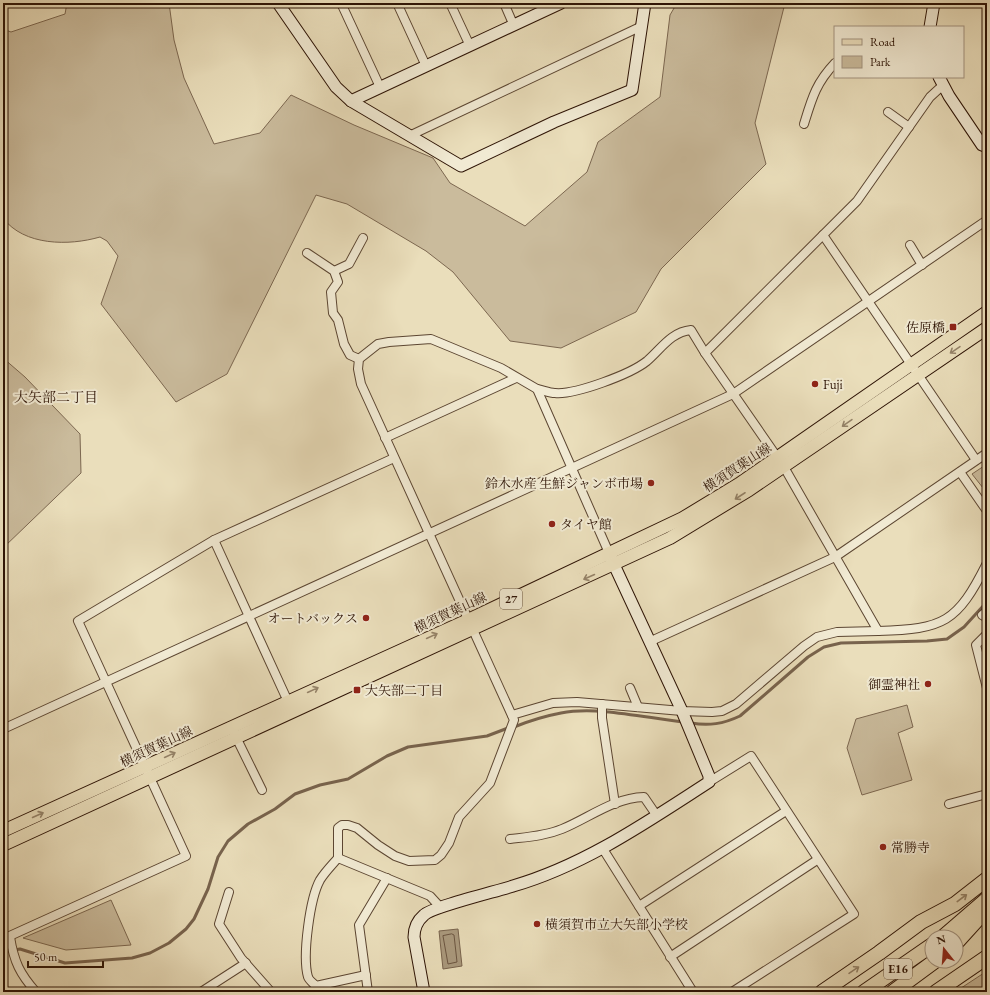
<svg xmlns="http://www.w3.org/2000/svg" width="990" height="995" viewBox="0 0 990 995" font-family="'EB Garamond','Noto Serif JP',serif">
  <rect width="100%" height="100%" fill="#eadebb"/>
  <filter id="stains"><feTurbulence type="fractalNoise" baseFrequency=".005" numOctaves="4"/><feColorMatrix values="0 0 0 0 .2 0 0 0 0 .09 0 0 0 0 .02 0 0 0 .5 -.17"/></filter>
  <radialGradient id="worn" r=".72"><stop offset=".6" stop-color="#630" stop-opacity="0"/><stop offset="1" stop-color="#630" stop-opacity=".3"/></radialGradient>
  <g fill="#cabb9c" stroke="#7c6750">
    <path d="M67 3H169L174 40 184 78 214 144 260 133 291 95 354 125 433 158 450 183 525 226 587 172 598 142 660 97 670 15 677 3H785L755 123 766 164 661 269 636 312 561 348 510 341 453 272 426 251 347 204 316 195 227 374 176 402 101 304 118 256 107 241 100 237C69 246 24 246 3 218V29L11 32 65 14Z"/>
    <polygon points="3,358 25,377 80,434 81,473 3,548"/>
    <polygon points="987,464 987,493 972,474"/>
    <polygon points="907,705 913,727 898,733 912,780 862,795 847,748 856,719"/>
    <polygon points="111,900 131,945 66,950 23,938"/>
    <polygon points="987,971 987,992 955,992"/>
  </g>
  <polygon fill="#aa997d" stroke="#78634d" points="458,929 462,966 443,969 439,931"/>
  <g fill="none" stroke-linecap="round" stroke-linejoin="round">
    <polygon stroke="#6c5641" stroke-width="1" points="452,934 454,935 457,962 448,964 443,936"/>
    <g stroke="#78634d" stroke-width="3">
      <path d="M691 723C709 726 723 724 740 716L808 657 824 647 841 643 927 641 947 639 964 627 984 605 987 597"/>
      <path d="M514 727C529 721 545 716 561 713 598 706 646 718 683 722"/>
      <polyline points="3,952 20,949 65,963 132,958 150,953 169,943 186,929 194,919 208,889 218,857 228,841 248,824 275,809 295,794 320,785 348,779 387,756 408,747 487,736 508,728"/>
    </g>
    <defs>
      <g id="street">
        <polyline points="341,3 380,87"/>
        <polyline points="397,3 426,66"/>
        <polyline points="450,3 470,46"/>
        <polyline points="504,3 514,26"/>
        <path d="M942 86 930 97 857 201 705 353 784 467 878 631C944 629 957 623 987 563"/>
        <polyline points="888,112 909,127"/>
        <path d="M804 124C812 98 816 83 835 63"/>
        <polyline points="409,136 642,26"/>
        <polyline points="823,235 976,460"/>
        <polyline points="910,245 922,265"/>
        <polyline points="307,253 334,271 338,282 331,292 333,313 338,320 344,344 350,355 359,359"/>
        <polyline points="334,271 349,264 363,238"/>
        <path d="M537 389C543 390 549 393 555 393 575 395 631 374 647 361 661 349 671 332 691 330L705 353"/>
        <polyline points="385,438 516,378"/>
        <polyline points="960,472 987,511"/>
        <polyline points="214,540 290,706"/>
        <polyline points="987,611 982,615 987,618"/>
        <polyline points="987,634 976,645 987,688"/>
        <polyline points="649,642 835,557 987,453"/>
        <polyline points="630,688 638,707"/>
        <polyline points="602,704 602,718 615,804"/>
        <polyline points="512,715 553,703 577,702 682,711 712,712 722,711 736,704 804,646 817,637 837,632 878,631"/>
        <polyline points="3,729 733,394 987,220"/>
        <polyline points="234,733 262,790"/>
        <polyline points="709,782 751,756 854,914 732,992"/>
        <polyline points="949,804 987,794"/>
        <path d="M510 839C527 837 545 836 562 829 589 818 613 798 644 797L657 816"/>
        <polyline points="603,849 693,992"/>
        <polyline points="338,858 338,828 342,825 348,825 357,828 378,845 395,856 409,861 435,860 441,855 449,843 459,817 490,783 514,720 361,384 358,369 359,359 378,344 389,342 431,339 501,368 537,389 609,553"/>
        <polyline points="229,892 219,924 241,958 271,992"/>
        <polyline points="639,906 786,811"/>
        <path d="M10 937C14 962 20 974 36 992"/>
        <polyline points="3,939 186,856 78,621 214,540 394,458"/>
        <polyline points="670,957 817,860"/>
        <path d="M366 975 316 986C313 983 309 980 308 977 302 956 310 898 320 880 325 872 332 865 338 858L430 896 441 908"/>
        <polyline points="201,992 246,963"/>
        <polyline points="368,992 359,925 387,878"/>
      </g>
      <g id="secondary">
        <polyline points="278,3 336,87 351,101 461,166 554,122 632,90 645,3"/>
        <polyline points="930,27 934,3"/>
        <polyline points="939,77 949,96 982,145 987,147"/>
        <polyline points="351,101 561,3"/>
        <path d="M424 992 414 937C414 929 417 921 424 915 432 907 498 891 513 886 585 865 647 822 709 782V776L682 711 610 556"/>
      </g>
      <g id="primary">
        <polyline points="3,831 468,620 683,518 739,484 987,312"/>
        <polyline points="3,845 670,538 749,490 987,328"/>
      </g>
      <g id="highway">
        <polyline points="943,937 987,899"/>
        <polyline points="956,943 987,909"/>
        <polyline points="822,992 879,953 921,922 955,904 987,879"/>
        <polyline points="864,992 932,945"/>
        <polyline points="893,992 935,961"/>
        <polyline points="936,992 987,957"/>
      </g>
    </defs>
    <use href="#street" stroke="#5c4632" stroke-width="10"/>
    <use href="#secondary" stroke="#2d1305" stroke-width="13"/>
    <use href="#primary" stroke="#2d1305" stroke-width="14"/>
    <use href="#highway" stroke="#2d1305" stroke-width="16"/>
    <use href="#street" stroke="#f1ead3" stroke-width="8"/>
    <use href="#secondary" stroke="#f1ead3" stroke-width="11"/>
    <use href="#primary" stroke="#eadebb" stroke-width="12"/>
    <use href="#highway" stroke="#eadebb" stroke-width="14"/>
  </g>
  <defs><path id="oneway-shaft" d="M-6 0H5M1.5-3L5.5 0L1.5 3" fill="none" stroke-width="1.6" stroke-linecap="round" stroke-linejoin="round"/></defs>
  <g stroke="#958369">
    <use href="#oneway-shaft" transform="translate(955 350) rotate(146)"/>
    <use href="#oneway-shaft" transform="translate(847 423) rotate(145)"/>
    <use href="#oneway-shaft" transform="translate(740 496) rotate(147)"/>
    <use href="#oneway-shaft" transform="translate(589 577) rotate(156)"/>
    <use href="#oneway-shaft" transform="translate(432 636) rotate(-25)"/>
    <use href="#oneway-shaft" transform="translate(313 690) rotate(-25)"/>
    <use href="#oneway-shaft" transform="translate(170 755) rotate(-25)"/>
    <use href="#oneway-shaft" transform="translate(38 815) rotate(-24)"/>
    <use href="#oneway-shaft" transform="translate(962 898) rotate(-37)"/>
    <use href="#oneway-shaft" transform="translate(854 970) rotate(-34)"/>
  </g>
  <g fill="#8f2418" stroke="#f1ead3" stroke-width="1.5">
    <rect x="949" y="323" width="8" height="8" rx="2"/>
    <circle cx="815" cy="384" r="4"/>
    <circle cx="651" cy="483" r="4"/>
    <circle cx="552" cy="524" r="4"/>
    <circle cx="366" cy="618" r="4"/>
    <circle cx="928" cy="684" r="4"/>
    <rect x="353" y="686" width="8" height="8" rx="2"/>
    <circle cx="883" cy="847" r="4"/>
    <circle cx="537" cy="924" r="4"/>
  </g>
  <g text-anchor="middle" stroke-width="4" stroke-linejoin="round" paint-order="stroke">
    <g fill="#f1ead3" stroke="#685443" stroke-width="1">
      <rect x="500" y="589" width="22" height="20" rx="3"/>
      <rect x="884" y="959" width="28" height="20" rx="3"/>
    </g>
    <g font-size="12" font-weight="bold" fill="#2d1305">
      <text x="511" y="603">27</text>
      <text x="898" y="973">E16</text>
    </g>
    <g font-size="13" fill="#2d1305" stroke="#f1ead3" text-anchor="start">
      <text x="945" y="332" text-anchor="end">佐原橋</text>
      <text x="823" y="389">Fuji</text>
      <text x="643" y="488" text-anchor="end">鈴木水産 生鮮ジャンボ市場</text>
      <text x="560" y="529">タイヤ館</text>
      <text x="358" y="623" text-anchor="end">オートバックス</text>
      <text x="920" y="689" text-anchor="end">御霊神社</text>
      <text x="365" y="695">大矢部二丁目</text>
      <text x="891" y="852">常勝寺</text>
      <text x="545" y="929">横須賀市立大矢部小学校</text>
    </g>
    <g font-size="13" fill="#2d1305" stroke="#f1ead3">
      <text transform="translate(737 467) rotate(-33)" y="5">横須賀葉山線</text>
      <text transform="translate(450 612) rotate(-25)" y="5">横須賀葉山線</text>
      <text transform="translate(156 746) rotate(-25)" y="5">横須賀葉山線</text>
    </g>
    <g font-size="14" fill="#2d1305" stroke="#f1ead3">
      <text x="56" y="402">大矢部二丁目</text>
    </g>
  </g>
  <rect width="990" height="995" fill="none" stroke="#eadebb" stroke-width="16"/>
  <rect x="4" y="4" width="982" height="987" fill="none" stroke="#2d1305" stroke-width="2"/>
  <rect x="8" y="8" width="974" height="979" fill="none" stroke="#2d1305"/>
  <rect x="834" y="26" width="130" height="52" fill="#f1ead3" stroke="#a39481"/>
  <rect x="842" y="39" width="20" height="6" fill="#eadebb" stroke="#a39481"/>
  <text x="870" y="46" font-size="12" fill="#2d1305">Road</text>
  <rect x="842" y="56" width="20" height="12" fill="#cabb9c" stroke="#a39481"/>
  <text x="870" y="66" font-size="12" fill="#2d1305">Park</text>
  <g transform="translate(944 949) rotate(343)"><circle r="19" fill="#f1ead3" stroke="#a39481"/>
  <path d="M0-3L7 15L0 10L-7 15Z" fill="#8f2418"/>
  <text y="-6" font-size="11" font-weight="bold" text-anchor="middle" fill="#2d1305">N</text>
  </g>
  <path d="M28 961v6h75v-6" fill="none" stroke="#2d1305" stroke-width="2"/>
  <text x="34" y="961" font-size="12" fill="#2d1305" stroke="#f1ead3" stroke-width="3" paint-order="stroke">50 m</text>
  <rect width="100%" height="100%" filter="url(#stains)"/>
  <rect width="100%" height="100%" fill="url(#worn)"/>
</svg>
